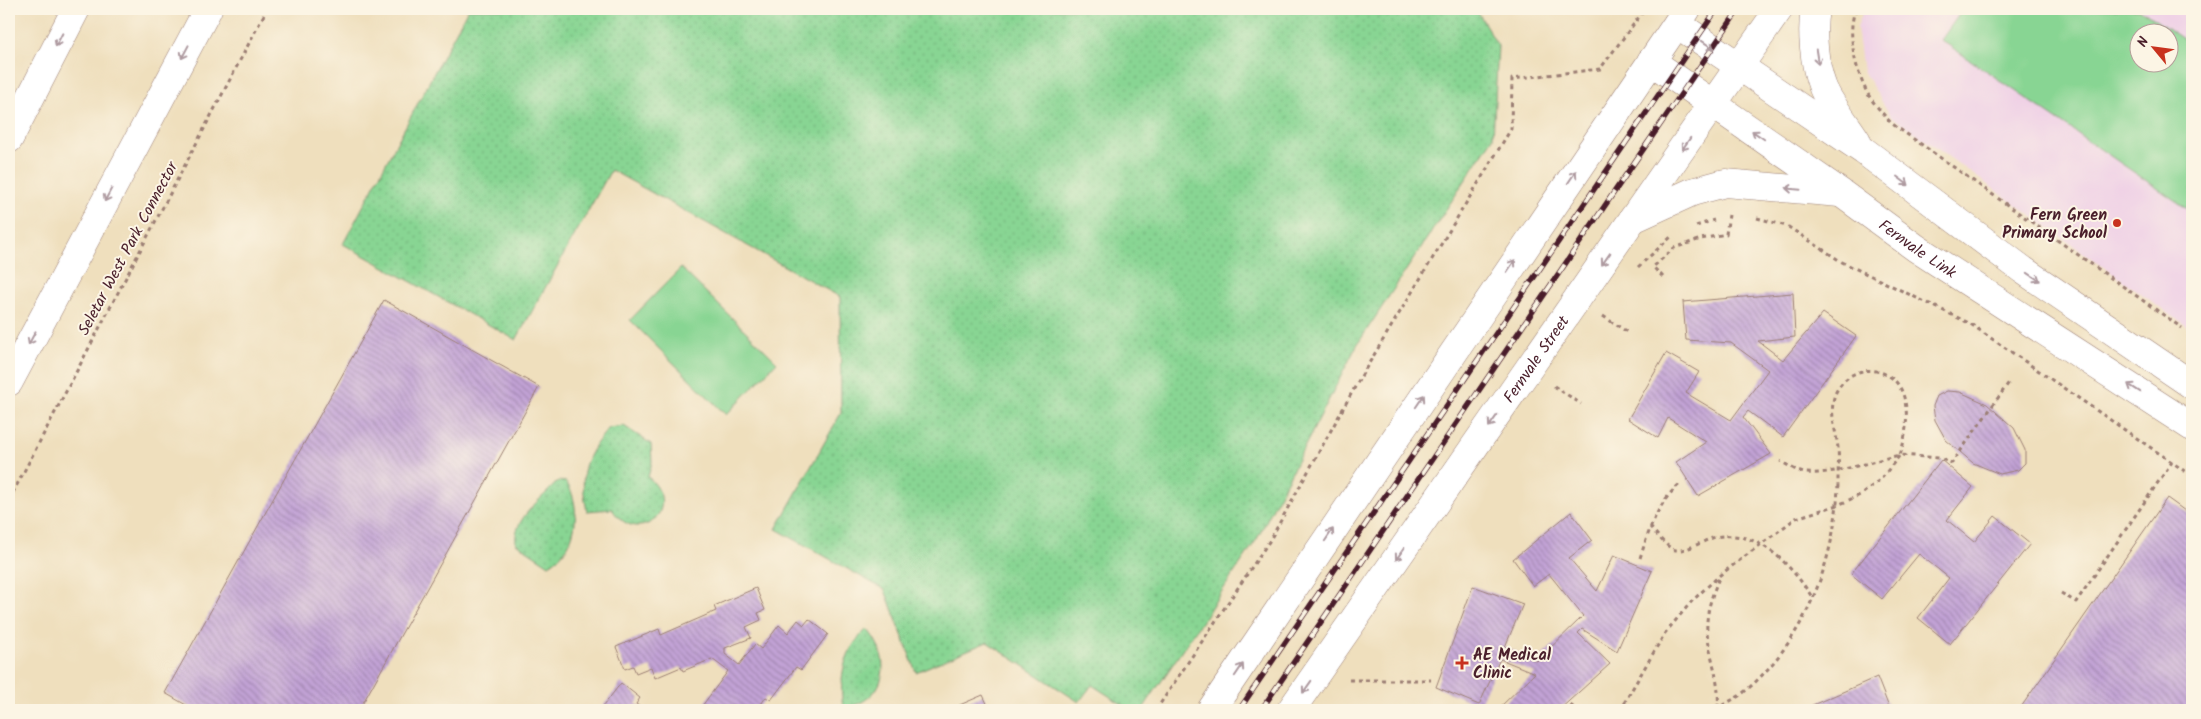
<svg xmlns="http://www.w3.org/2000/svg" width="2201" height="719" viewBox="0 0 2201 719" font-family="Kalam,sans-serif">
  <defs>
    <pattern id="green-dots" width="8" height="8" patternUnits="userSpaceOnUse" patternTransform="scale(1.25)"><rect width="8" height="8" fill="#88d593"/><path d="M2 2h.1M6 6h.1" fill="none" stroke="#77b67f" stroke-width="1.8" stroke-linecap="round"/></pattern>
    <pattern id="building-back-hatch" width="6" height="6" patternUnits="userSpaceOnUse" patternTransform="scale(1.25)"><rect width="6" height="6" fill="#c2a3d6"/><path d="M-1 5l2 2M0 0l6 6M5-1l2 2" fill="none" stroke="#a084ae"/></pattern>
  </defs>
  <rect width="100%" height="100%" fill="#fcf5e5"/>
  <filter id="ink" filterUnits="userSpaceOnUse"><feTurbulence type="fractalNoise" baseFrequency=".02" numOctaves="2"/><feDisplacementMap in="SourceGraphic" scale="10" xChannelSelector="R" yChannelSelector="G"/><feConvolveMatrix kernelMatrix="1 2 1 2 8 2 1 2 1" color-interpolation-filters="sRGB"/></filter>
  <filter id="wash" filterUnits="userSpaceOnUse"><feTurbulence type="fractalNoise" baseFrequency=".0096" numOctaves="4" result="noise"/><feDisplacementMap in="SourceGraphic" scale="20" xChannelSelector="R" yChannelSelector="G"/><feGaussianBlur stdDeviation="1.12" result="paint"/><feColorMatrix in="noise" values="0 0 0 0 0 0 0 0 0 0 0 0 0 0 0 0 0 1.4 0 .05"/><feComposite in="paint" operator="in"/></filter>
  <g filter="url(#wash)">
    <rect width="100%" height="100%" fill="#efdfbd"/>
    <path fill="#efd0e6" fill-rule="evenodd" d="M1864 9H2192V330L1891 116 1863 71 1857 27ZM2138 32H2168V62H2138Z"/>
    <g fill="url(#green-dots)" stroke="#697a5f">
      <polygon points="468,9 1472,9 1479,14 1498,46 1493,138 1357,345 1257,539 1142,710 1131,710 1092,685 1079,702 987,642 916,672 885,590 776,529 841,413 840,297 611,170 516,340 343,244"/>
      <path d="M624 426 651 444 652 462 648 477C685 508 638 550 612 509L587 511C579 472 583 458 609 428Z"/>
      <path d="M558 481 566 482C583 506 577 550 549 565L516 543C512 519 543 498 558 481Z"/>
      <path d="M867 629C894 660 887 701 843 708 839 677 843 651 867 629Z"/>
    </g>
    <g fill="#88d593" stroke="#697a5f" fill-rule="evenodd">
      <path d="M1963 9H2139L2192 45V212L1941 40ZM2138 32H2168V62H2138Z"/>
      <polygon points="681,268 777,362 726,415 630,320"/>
    </g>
    <g id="blocks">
      <g fill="url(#building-back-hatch)">
        <polygon points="1793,293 1795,337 1758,341 1783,360 1823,313 1856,336 1783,437 1748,411 1743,417 1771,454 1698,496 1676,462 1706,442 1668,418 1658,438 1628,419 1666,353 1699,372 1686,393 1731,420 1768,370 1731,343 1686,340 1683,302"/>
        <polygon points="384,300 539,387 359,710 195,710 165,693"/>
        <polygon points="1947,391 1960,392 1987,404 2014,428 2025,450 2025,463 2018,470 2000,474 1973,463 1946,440 1935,420 1933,406 1937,396"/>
        <polygon points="1941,460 1973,487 1947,520 1974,542 1995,516 2030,544 1950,644 1918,618 1949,578 1919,554 1882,599 1851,574"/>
        <polygon points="2167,498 2192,516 2192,710 2019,710"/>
        <polygon points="1571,512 1592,540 1569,558 1597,591 1614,555 1652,571 1617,651 1582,629 1578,633 1610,664 1559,710 1497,710 1535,673 1500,659 1479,705 1436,687 1473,586 1523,604 1505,647 1537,661 1583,616 1549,574 1533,586 1513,559"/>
        <polygon points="756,588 765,610 758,613 761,620 746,627 751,638 725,648 725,654 739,665 755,644 761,649 779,625 788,633 798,620 804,625 809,619 828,634 801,670 796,667 771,700 766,697 757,710 719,710 715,707 712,710 699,710 728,671 712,659 683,671 681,667 655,678 651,667 636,673 633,666 625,669 616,647 659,629 661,635 716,611 714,606"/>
        <polygon points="1877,677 1890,710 1801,710"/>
        <polygon points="621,683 640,698 636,704 643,709 641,710 600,710"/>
        <polygon points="983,695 990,710 948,710"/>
      </g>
    </g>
  </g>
  <g filter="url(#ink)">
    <use href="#blocks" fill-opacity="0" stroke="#9c7f74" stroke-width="1"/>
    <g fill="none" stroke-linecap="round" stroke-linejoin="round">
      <defs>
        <g id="minor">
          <path d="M1815 9C1811 31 1814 64 1822 85 1827 101 1848 126 1857 141"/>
          <polyline points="1677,24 1864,151 2023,270 2192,385"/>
          <path id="s1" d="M1651 61 1841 193 1916 248 2192 427"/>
          <polyline points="1633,219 1692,192 1725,183 1840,193"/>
          <polyline points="1211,710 1687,9"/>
          <path id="s2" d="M1291 710 1779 9"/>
        </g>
        <g id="highway">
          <polyline points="9,139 76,9"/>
          <polyline points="9,382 208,9"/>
        </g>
      </defs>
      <use href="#minor" stroke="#9c7f74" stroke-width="29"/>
      <use href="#highway" stroke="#9c7f74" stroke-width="29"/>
      <g stroke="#9c7f74" stroke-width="3" stroke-dasharray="4 4" stroke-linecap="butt">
        <path d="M1856 9C1845 32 1857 78 1871 99 1877 107 1884 115 1891 123L2182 328"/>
        <polyline points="1757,218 1787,226 1842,262 1969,323 2192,476"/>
        <polyline points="1696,226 1714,220"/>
        <polyline points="1638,267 1672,236"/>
        <polyline points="1663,277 1653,267 1674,248 1701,239 1726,234 1729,215"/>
        <polyline points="1603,316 1627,332"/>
        <polyline points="1554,386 1581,404"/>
        <polyline points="9,500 267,9"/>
        <path d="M1650 527C1657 534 1666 548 1676 550 1690 551 1703 540 1716 537 1758 528 1792 566 1812 597"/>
        <path d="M1640 558C1650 528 1657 503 1681 483"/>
        <polyline points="2061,593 2076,602 2172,462"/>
        <polyline points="1349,680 1431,680"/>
        <polyline points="1625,703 1627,710"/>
        <polyline points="1570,705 1577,710"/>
        <path d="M1718 708C1720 682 1712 664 1708 639 1704 618 1711 597 1719 578"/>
        <polyline points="1156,710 1270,540 1360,378 1511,129 1512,79 1600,69 1645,9"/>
        <polyline points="1620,710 1665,633 1692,601 1720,575 1796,518 1838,505 1862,494 1881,479 1900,455 1939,458 1952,463 2010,381"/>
        <path d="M1716 710C1723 704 1731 701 1739 696 1747 690 1757 681 1764 673 1812 623 1838 547 1838 479 1838 469 1839 458 1838 448 1836 430 1828 409 1836 392 1846 372 1868 365 1887 375 1913 388 1908 432 1900 455 1870 461 1836 475 1805 473 1797 472 1788 465 1780 461"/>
      </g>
      <use href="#minor" stroke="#fff" stroke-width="28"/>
      <use href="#highway" stroke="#fff" stroke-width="28"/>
      <defs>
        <g id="rail">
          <polyline points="1239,710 1717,9"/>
          <polyline points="1261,710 1739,9"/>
        </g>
      </defs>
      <use href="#rail" stroke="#4a1f2b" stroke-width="5.5"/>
      <use href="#rail" stroke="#fcf5e5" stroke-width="4" stroke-dasharray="11" stroke-linecap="butt"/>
    </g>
    <defs><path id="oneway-shaft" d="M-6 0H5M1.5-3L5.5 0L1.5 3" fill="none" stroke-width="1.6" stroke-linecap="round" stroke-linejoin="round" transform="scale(1.25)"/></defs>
    <g stroke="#ae9aa0">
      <use href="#oneway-shaft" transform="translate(59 40) rotate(117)"/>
      <use href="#oneway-shaft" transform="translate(1708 45) rotate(34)"/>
      <use href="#oneway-shaft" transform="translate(185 52) rotate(118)"/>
      <use href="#oneway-shaft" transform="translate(1817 57) rotate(81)"/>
      <use href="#oneway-shaft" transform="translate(1758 135) rotate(-145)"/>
      <use href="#oneway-shaft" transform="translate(1686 144) rotate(125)"/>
      <use href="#oneway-shaft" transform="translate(1572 177) rotate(-56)"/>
      <use href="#oneway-shaft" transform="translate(1903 181) rotate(37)"/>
      <use href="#oneway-shaft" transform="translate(1793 189) rotate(-175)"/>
      <use href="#oneway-shaft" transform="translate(108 195) rotate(118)"/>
      <use href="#oneway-shaft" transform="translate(1606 259) rotate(125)"/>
      <use href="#oneway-shaft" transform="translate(1511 266) rotate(-56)"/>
      <use href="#oneway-shaft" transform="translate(2034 277) rotate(34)"/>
      <use href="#oneway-shaft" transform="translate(32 338) rotate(118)"/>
      <use href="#oneway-shaft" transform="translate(2134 388) rotate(-147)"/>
      <use href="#oneway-shaft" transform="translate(1420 401) rotate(-56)"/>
      <use href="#oneway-shaft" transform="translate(1493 421) rotate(125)"/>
      <use href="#oneway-shaft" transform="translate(1329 535) rotate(-56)"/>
      <use href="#oneway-shaft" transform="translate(1400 554) rotate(125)"/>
      <use href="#oneway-shaft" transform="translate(1239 670) rotate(-56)"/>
      <use href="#oneway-shaft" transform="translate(1307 687) rotate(125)"/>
    </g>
  </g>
  <g fill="#c8321e" stroke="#fcf5e5" stroke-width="2">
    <circle cx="2117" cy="223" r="5"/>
    <path d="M1459.5 655.5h5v5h5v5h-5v5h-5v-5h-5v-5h5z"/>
  </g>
  <g text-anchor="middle" stroke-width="4" stroke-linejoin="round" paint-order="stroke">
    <g font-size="16" font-weight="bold" fill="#4a1f2b" stroke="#fcf5e5" text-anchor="end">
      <text x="2107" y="220">Fern Green<tspan x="2107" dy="18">Primary School</tspan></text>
      <text x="1473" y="660" text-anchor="start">AE Medical<tspan x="1473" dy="18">Clinic</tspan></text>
    </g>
    <g font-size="16" fill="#4a1f2b" stroke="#fcf5e5">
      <text transform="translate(127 248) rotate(-62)" y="6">Seletar West Park Connector</text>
      <text dy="6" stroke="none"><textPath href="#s1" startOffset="326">Fernvale Link</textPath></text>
      <text dy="6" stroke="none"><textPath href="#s2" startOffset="428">Fernvale Street</textPath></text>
    </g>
  </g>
  <rect width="2201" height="719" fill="none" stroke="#fcf5e5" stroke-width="30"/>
  <g transform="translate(2154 48) rotate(299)"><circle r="24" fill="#fcf5e5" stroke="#b59f9b"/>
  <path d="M0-4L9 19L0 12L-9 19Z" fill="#c8321e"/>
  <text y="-8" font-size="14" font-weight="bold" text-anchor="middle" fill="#4a1f2b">N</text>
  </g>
</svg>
